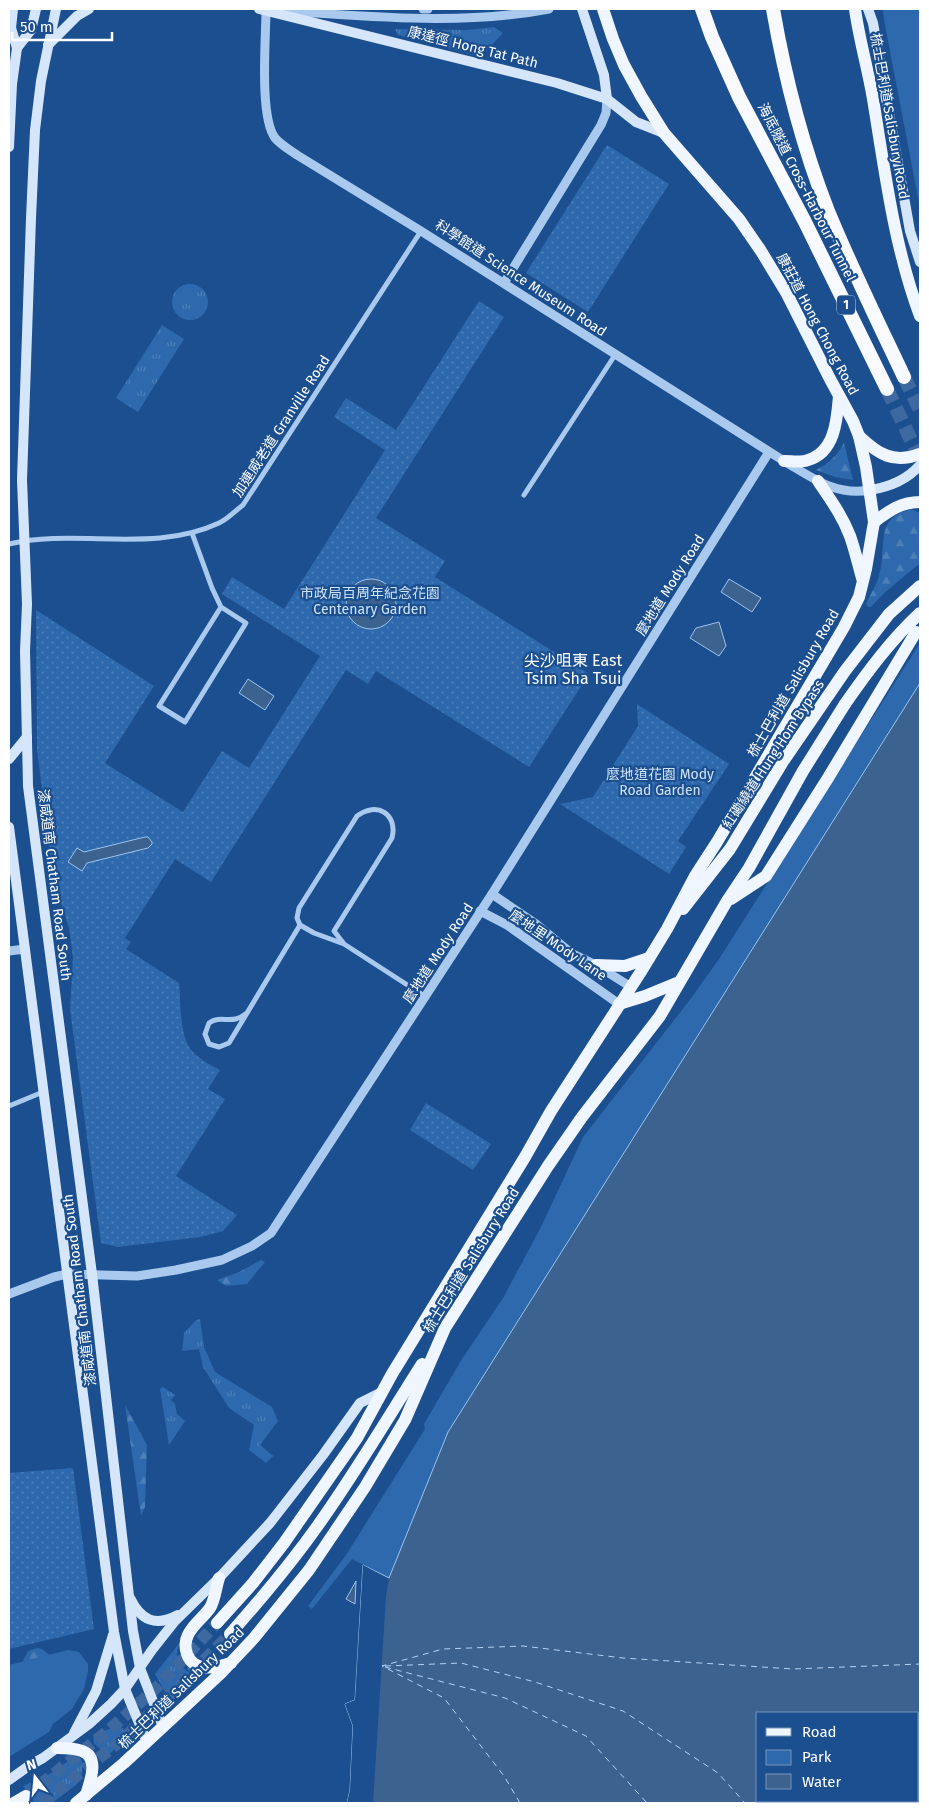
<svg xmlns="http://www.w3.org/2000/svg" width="929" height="1812" viewBox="0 0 929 1812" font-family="'Fira Sans','Noto Sans TC',sans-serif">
  <defs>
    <pattern id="grass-tufts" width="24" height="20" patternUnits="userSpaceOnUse" patternTransform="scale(1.25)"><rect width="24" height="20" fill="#2e69ad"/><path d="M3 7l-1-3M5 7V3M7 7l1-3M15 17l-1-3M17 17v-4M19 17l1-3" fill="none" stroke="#4d80b9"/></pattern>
    <pattern id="forest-firs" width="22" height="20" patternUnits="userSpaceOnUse" patternTransform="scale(1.25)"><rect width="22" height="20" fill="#2e69ad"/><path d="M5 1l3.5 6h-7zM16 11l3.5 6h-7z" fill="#4d80b9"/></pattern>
    <pattern id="garden-dots" width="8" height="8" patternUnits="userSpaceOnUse" patternTransform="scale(1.25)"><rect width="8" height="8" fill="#2e69ad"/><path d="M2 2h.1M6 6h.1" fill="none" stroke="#4d80b9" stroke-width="1.8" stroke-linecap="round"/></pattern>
  </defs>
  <rect width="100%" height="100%" fill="#1b4f8f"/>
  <g fill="url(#grass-tufts)">
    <polygon points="494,27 503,33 483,54 477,56 398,35 395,29 467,30"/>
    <circle cx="190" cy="302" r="18"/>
    <polygon points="162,325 184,339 138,412 116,398"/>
    <polygon points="200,1319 204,1347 215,1372 272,1407 278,1421 260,1445 273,1456 266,1463 249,1450 254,1425 229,1408 203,1367 199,1349 182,1351 184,1333 196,1320"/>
    <polygon points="163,1387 175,1395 171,1400 175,1404 177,1414 185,1421 169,1445 160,1389"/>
    <path d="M181 1641C180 1645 177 1649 177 1653 176 1665 188 1671 194 1677L170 1700 155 1674Z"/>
    <polygon points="118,1726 123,1728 127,1738 104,1759 101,1750 94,1743 93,1738 104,1731"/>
    <polygon points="77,1757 82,1761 82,1775 76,1785 52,1803 35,1803 23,1786 53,1772 72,1758"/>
  </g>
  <g fill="url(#forest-firs)">
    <path d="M844 443 853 480 835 477 816 470C829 463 837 456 844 443Z"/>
    <path d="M911 509 920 513V563L883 594 871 607H868L866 604C870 595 876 586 879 576 888 547 873 518 911 509Z"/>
    <polygon points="261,1260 265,1262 247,1284 226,1286 217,1280 239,1272"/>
    <polygon points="125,1405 147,1445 145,1507 141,1516"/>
    <polygon points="37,1648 42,1649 58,1662 23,1661 28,1651"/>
  </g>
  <g fill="#2e69ad">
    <polygon points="883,9 920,9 920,208 884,20"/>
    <polygon points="920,643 920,683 448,1432 389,1579 352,1559 312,1609 308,1606 346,1555 425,1429 424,1424 462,1359 503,1298 541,1227 583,1137 692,997 719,959"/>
    <polygon points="68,1650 79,1652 88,1664 88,1672 84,1689 72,1709 53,1724 49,1732 9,1757 9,1665"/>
  </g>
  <g fill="url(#garden-dots)">
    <polygon points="607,145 669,184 588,312 526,273"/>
    <path d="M479 301 504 317 376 518 445 561 435 577 589 674 529 767 376 671 368 684 346 670 211 882 175 859 125 938 131 942 126 949 179 983C181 1001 179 1039 193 1052 201 1060 211 1065 220 1070L208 1089 225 1099 176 1176 237 1215 223 1231 200 1237 118 1247 101 1243 70 1009 73 958 69 928 53 878 37 749 36 610 154 686 105 763 183 812 222 751 249 768 320 656 222 594 232 577 284 609 385 450 334 417 346 398 396 430Z"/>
    <polygon points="637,704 729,764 678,841 686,847 669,874 560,804 593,797 638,726"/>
    <polygon points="426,1103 491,1144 473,1170 410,1130"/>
    <polygon points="73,1468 94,1629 9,1649 9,1473"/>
  </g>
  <g fill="#3c6290" stroke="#9cc4f0" fill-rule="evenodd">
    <circle cx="371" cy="604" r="25"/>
    <polygon points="729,579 761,598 752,612 721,592"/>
    <polygon points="719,622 726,646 719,656 690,638 696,628"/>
    <polygon points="248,679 274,696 265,710 239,693"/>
    <path d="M920 683V1803H347L350 1790 353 1726 345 1704 355 1700 363 1565 389 1578 448 1432ZM758 1713H918V1801H758Z"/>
    <polygon points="145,837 148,837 152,842 152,844 148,848 87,863 82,871 68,862 77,848 84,852"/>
    <polygon points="356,1581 355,1604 346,1599"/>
  </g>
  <polygon fill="#1b4f8f" points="363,1565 389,1579 386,1596 373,1803 347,1803 350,1790 353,1726 345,1704 355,1700"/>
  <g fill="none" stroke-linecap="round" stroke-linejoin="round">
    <g stroke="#b5d3f5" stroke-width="1" stroke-dasharray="6 5" stroke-linecap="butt">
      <polyline points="385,1666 461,1663 535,1682 623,1711 718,1773 745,1803"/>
      <polyline points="385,1667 505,1698 586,1736 647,1803"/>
      <polyline points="520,1803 504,1776 444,1698 382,1666 443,1649 523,1646 623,1658 793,1669 920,1664"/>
    </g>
    <g stroke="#3d69a0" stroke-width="12" stroke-dasharray="12 6" stroke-linecap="butt">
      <polyline points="26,1796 109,1730 154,1690 217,1623"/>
      <polyline points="42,1803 118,1743 165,1700 230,1634"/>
    </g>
    <g stroke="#3d69a0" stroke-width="14" stroke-dasharray="14 7" stroke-linecap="butt">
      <polyline points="904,377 920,410"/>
      <polyline points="887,389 920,459"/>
    </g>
    <g stroke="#a9c9ee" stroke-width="5">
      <polyline points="524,495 615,355"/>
      <polyline points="192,533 212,588 221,607 246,623 185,722 159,706 221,607"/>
      <path d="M9 544C77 528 153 554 219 523 228 519 235 511 243 505L421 231"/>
      <path d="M344 944 334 931 392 838C398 814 377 801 357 816L299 908 297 918 300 925 314 933 344 944 426 997"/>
      <path d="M247 1013C232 1026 222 1014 209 1023L205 1034 209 1044 219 1047 229 1043 300 925"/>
      <polyline points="9,1106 43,1092"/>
    </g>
    <g stroke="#a9c9ee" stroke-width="9">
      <polyline points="423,9 428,9"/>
      <path d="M549 9C455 27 361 15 266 10 266 38 259 116 275 138 281 145 290 150 297 155L421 231 784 461C813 478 835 496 870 490"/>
      <polyline points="504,283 601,125 606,113 607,99"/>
      <polyline points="492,894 536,924 571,953 596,965 631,987"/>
      <polyline points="480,911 507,925 619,1004"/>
      <polyline points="9,951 25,949"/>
      <polyline points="9,1294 54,1277 67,1274 137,1276 176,1270 222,1260 252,1246 271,1233 492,894 769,452"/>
    </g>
    <g stroke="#d6e6fa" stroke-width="10">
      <polyline points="56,9 41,81 35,130 31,218 22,480 27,604 25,651 28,786 92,1274 133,1631 140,1668 163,1727"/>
      <polyline points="259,9 557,83 607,99 636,122 664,133"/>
      <polyline points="582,9 604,75 607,99"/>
      <polyline points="868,9 873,23 910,231 920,262"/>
      <polyline points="48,45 77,16 89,9"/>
      <polyline points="17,48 31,30 36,9"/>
      <polyline points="9,147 12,84 17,48 11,28 13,9"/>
      <path d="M870 490C889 487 907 480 920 465"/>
      <polyline points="9,759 27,737"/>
      <polyline points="9,827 114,1632 125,1689 147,1742"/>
      <path d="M130 1598C141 1621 156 1627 178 1615"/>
      <polyline points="74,1733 96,1691 113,1635"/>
      <polyline points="9,1780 30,1765 43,1758 89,1724 111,1704 125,1689 152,1650 175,1621 219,1578 270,1523 323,1455 360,1403 382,1392"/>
    </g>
    <g stroke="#f0f6ff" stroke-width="12">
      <path d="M855 9C859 39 868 69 873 99 885 172 894 246 920 316"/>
      <path d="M859 436C878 454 893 464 920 454"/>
      <path d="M784 461C792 461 801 463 808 460 835 452 837 420 839 396"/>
      <path d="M818 481C830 499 842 515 850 536 855 550 858 564 862 578"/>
      <path d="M874 522C889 511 901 502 920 502"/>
      <polyline points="731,899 766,876 828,778 916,632"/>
      <polyline points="683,909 730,849 784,760 845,671 889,614 920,586"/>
      <polyline points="596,965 625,966 649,958"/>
      <polyline points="619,1004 645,996 679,982"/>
      <path d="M219 1578C216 1587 215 1600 210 1608 203 1618 193 1624 188 1635 185 1641 185 1648 187 1654 194 1673 216 1668 231 1663"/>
      <polyline points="217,1623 253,1583 284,1543 357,1438 392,1374 525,1157 551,1111 642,970 667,929 695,876 717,842 844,627 859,597 866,569 874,522 866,467 859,436 853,421 830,379 787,294 761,251 739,219 664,133 641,96 624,65 613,39 603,9"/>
      <path d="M230 1634C262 1598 293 1561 321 1521 357 1470 389 1416 422 1364"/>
      <path d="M57 1748C65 1748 75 1748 82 1751 100 1757 90 1782 86 1795"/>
      <polyline points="14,1803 26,1796"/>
      <polyline points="76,1803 124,1763 222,1672 254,1638 309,1570 365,1487 405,1420 445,1328 548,1166 582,1117 660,1016 727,901 749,868 803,771 845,704"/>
    </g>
    <g stroke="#f8faff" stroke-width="14">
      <polyline points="702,9 712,37 739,97 805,222 887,389"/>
      <path d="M773 9C785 78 802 145 828 211 851 267 878 322 904 377"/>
    </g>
    <path stroke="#f0f6ff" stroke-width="12" d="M845 704C868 671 891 640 920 613"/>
  </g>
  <g text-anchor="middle" stroke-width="4.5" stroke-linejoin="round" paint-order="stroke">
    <rect fill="#1b4f8f" stroke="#bbcadd" stroke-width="1" x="837" y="295.5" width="18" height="19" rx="4"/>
    <g font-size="12" font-weight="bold" fill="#fff">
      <text x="846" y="309">1</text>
    </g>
    <g font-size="14" fill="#fff" stroke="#1b4f8f">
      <text transform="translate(473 47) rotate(14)" y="5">康達徑 Hong Tat Path</text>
      <text transform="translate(890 116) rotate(80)" y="5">梳士巴利道 Salisbury Road</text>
      <text transform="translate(807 192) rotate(63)" y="5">海底隧道 Cross-Harbour Tunnel</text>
      <text transform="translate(521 278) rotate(33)" y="5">科學館道 Science Museum Road</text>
      <text transform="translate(818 324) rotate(62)" y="5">康莊道 Hong Chong Road</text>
      <text transform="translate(281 426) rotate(-57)" y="5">加連威老道 Granville Road</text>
      <text transform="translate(670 585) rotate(-58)" y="5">麼地道 Mody Road</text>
      <text transform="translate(793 683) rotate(-60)" y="5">梳士巴利道 Salisbury Road</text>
      <text transform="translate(773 754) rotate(-57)" y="5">紅磡繞道 Hung Hom Bypass</text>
      <text transform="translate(55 885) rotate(83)" y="5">漆咸道南 Chatham Road South</text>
      <text transform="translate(558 945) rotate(34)" y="5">麼地里 Mody Lane</text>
      <text transform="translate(438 953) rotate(-57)" y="5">麼地道 Mody Road</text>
      <text transform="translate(471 1260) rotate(-58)" y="5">梳士巴利道 Salisbury Road</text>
      <text transform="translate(79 1290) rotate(-97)" y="5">漆咸道南 Chatham Road South</text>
      <text transform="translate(181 1688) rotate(-44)" y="5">梳士巴利道 Salisbury Road</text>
    </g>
    <g font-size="14" fill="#cfe3fa" stroke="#1b4f8f">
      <text x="370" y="598">市政局百周年紀念花園<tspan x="370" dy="16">Centenary Garden</tspan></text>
      <text x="660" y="779">麼地道花園 Mody<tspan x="660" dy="16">Road Garden</tspan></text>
    </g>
    <g font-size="16" fill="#fff" stroke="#1b4f8f">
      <text x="573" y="666">尖沙咀東 East<tspan x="573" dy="18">Tsim Sha Tsui</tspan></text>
    </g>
  </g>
  <rect width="929" height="1812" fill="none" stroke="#ffffff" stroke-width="20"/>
  <rect x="756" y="1712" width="162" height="90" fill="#1b4f8f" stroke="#7695bc"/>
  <rect x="766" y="1728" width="25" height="8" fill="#f0f6ff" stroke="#7695bc"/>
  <text x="802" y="1737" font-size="15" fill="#ffffff">Road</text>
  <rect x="766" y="1750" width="25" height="15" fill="#2e69ad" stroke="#7695bc"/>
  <text x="802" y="1762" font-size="15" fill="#ffffff">Park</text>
  <rect x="766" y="1774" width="25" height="15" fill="#3c6290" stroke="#7695bc"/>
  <text x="802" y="1787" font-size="15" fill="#ffffff">Water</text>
  <g transform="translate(35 1777) rotate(344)" stroke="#1b4f8f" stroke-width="4" paint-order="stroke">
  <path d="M0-4L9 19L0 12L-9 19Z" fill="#ffffff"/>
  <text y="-8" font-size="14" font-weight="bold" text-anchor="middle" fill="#ffffff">N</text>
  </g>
  <path d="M12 32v8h100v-8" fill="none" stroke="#ffffff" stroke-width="2.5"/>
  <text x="20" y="32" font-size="15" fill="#ffffff" stroke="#1b4f8f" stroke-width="4" paint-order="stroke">50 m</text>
</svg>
